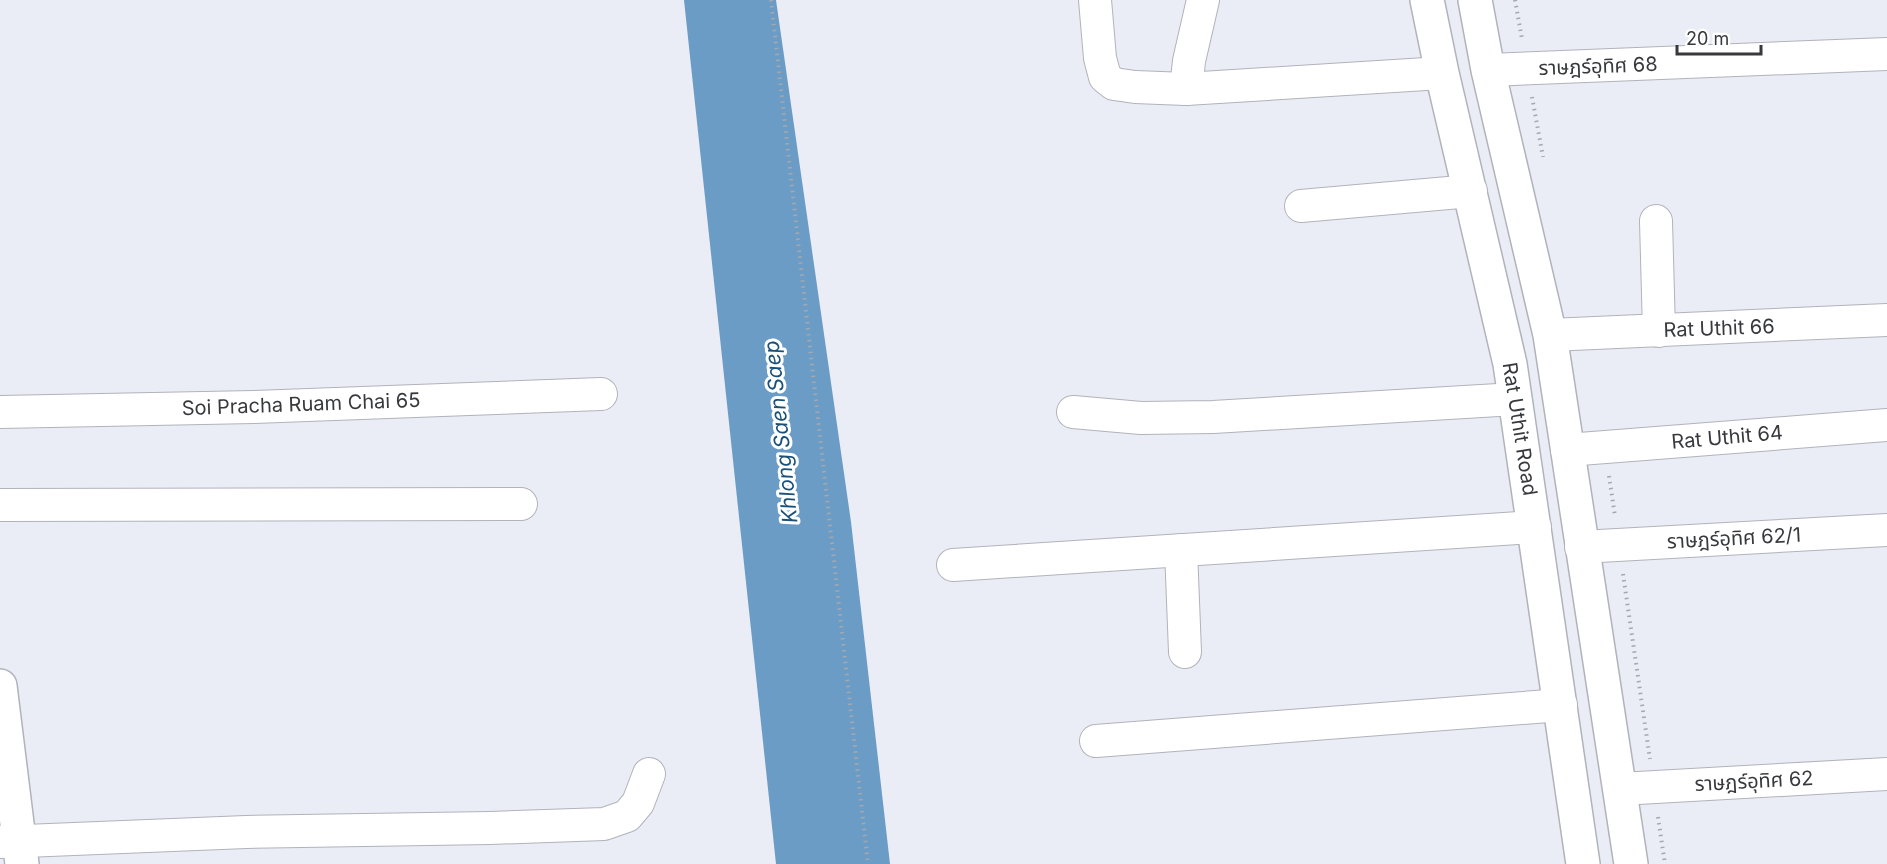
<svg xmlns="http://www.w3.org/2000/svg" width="1887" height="864" viewBox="0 0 1887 864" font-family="Inter,'Noto Sans Thai',sans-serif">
  <rect width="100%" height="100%" fill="#ebedf6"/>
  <polygon fill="#6b9cc5" points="684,0 776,0 851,522 890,864 776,864"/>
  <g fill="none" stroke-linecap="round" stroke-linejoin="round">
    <defs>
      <g id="street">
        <polyline points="1095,0 1100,58 1105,77 1114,84 1135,87 1186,89 1442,73"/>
        <polyline points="1488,70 1887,54"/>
        <polyline points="1186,89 1189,61 1203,0"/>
        <polyline points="1301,206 1471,191"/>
        <polyline points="1656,221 1659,331"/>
        <polyline points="1550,335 1887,320"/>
        <polyline points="0,412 254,407 601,394"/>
        <polyline points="1073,412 1141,418 1213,417 1515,399"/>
        <polyline points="1567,450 1887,425"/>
        <polyline points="0,505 521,504"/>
        <polyline points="1581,547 1887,530"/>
        <polyline points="1181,550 1185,652"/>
        <polyline points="953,565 1535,527"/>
        <polyline points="1096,741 1561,705"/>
        <polyline points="1620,789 1887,774"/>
        <polyline points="0,842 246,832 490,828 604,824 627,816 638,803 649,774"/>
      </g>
      <polyline id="secondary" points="0,686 22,864"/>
      <g id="primary">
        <polyline points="1427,0 1442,73 1510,364 1583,864"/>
        <polyline points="1475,0 1488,70 1550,335 1631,864"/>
      </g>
    </defs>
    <use href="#street" stroke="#b0b3bb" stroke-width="34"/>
    <use href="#secondary" stroke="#b0b3bb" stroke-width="36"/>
    <use href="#primary" stroke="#b0b3bb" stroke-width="36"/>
    <g stroke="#a6a8ae" stroke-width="4" stroke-dasharray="1.5 4.5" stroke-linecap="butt">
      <polyline points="771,0 868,864"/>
      <polyline points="1515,0 1522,39"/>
      <polyline points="1532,97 1543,157"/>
      <polyline points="1609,476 1615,516"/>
      <polyline points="1623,574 1650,759"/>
      <polyline points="1658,817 1665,864"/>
    </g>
    <use href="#street" stroke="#fff" stroke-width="32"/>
    <use href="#secondary" stroke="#fff" stroke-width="33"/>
    <use href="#primary" stroke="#fff" stroke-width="33"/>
  </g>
  <g text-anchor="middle" stroke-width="6" stroke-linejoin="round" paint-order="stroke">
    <g font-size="20" fill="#38393c" stroke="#fff">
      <text transform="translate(1598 66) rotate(-2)" y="7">ราษฎร์อุทิศ 68</text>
      <text transform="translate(1719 328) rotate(-2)" y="7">Rat Uthit 66</text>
      <text transform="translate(301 404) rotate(-2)" y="7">Soi Pracha Ruam Chai 65</text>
      <text transform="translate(1520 429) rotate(81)" y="7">Rat Uthit Road</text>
      <text transform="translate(1727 437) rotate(-5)" y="7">Rat Uthit 64</text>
      <text transform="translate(1734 538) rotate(-3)" y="7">ราษฎร์อุทิศ 62/1</text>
      <text transform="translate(1754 781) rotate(-3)" y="7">ราษฎร์อุทิศ 62</text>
    </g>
    <g font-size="21" font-style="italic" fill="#1a517a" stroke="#fff">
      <text transform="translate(781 432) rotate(-96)" y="7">Khlong Saen Saep</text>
    </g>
  </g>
  <path d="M1677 45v9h84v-9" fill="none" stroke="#38393c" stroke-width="3"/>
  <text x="1686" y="45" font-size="18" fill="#38393c" stroke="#ffffff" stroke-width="4.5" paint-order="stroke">20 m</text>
</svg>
